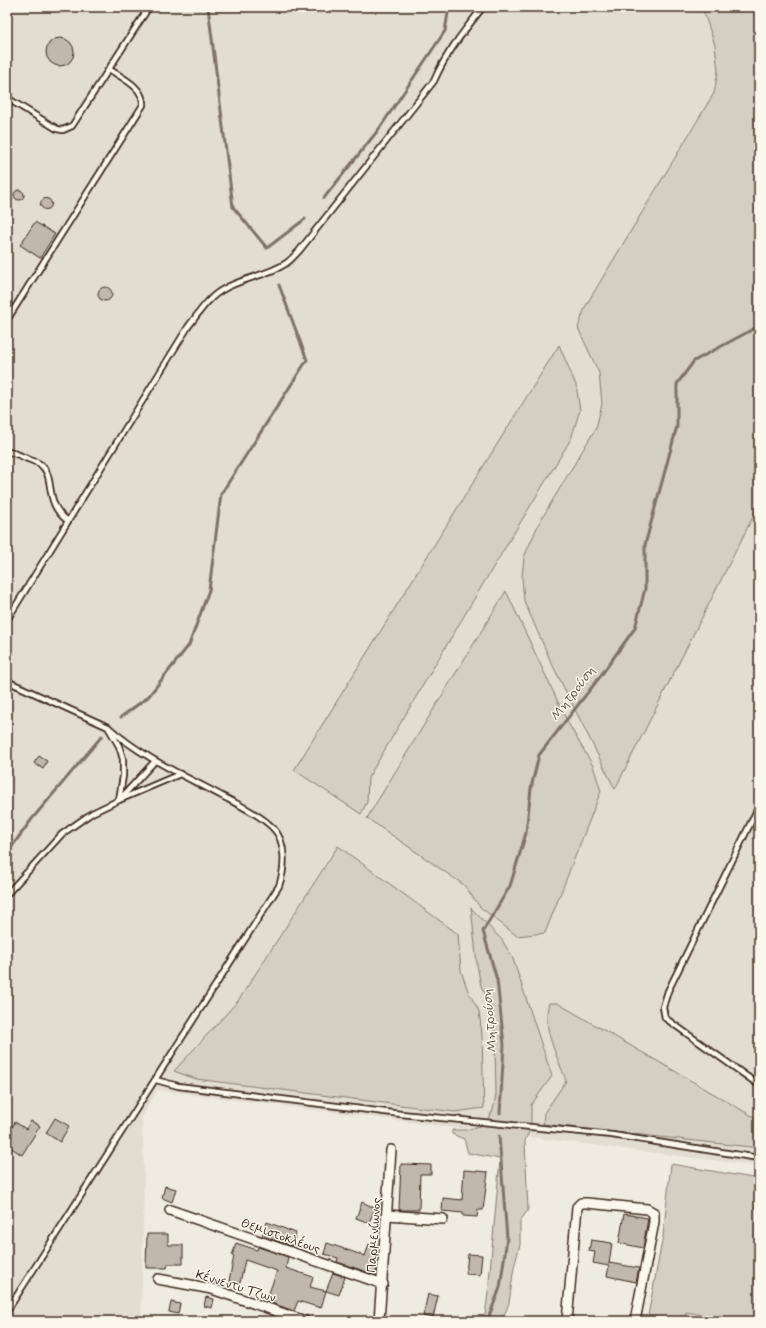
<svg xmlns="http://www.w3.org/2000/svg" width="766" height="1328" viewBox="0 0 766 1328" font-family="Mynerve,sans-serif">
  <rect width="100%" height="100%" fill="#f0ebe0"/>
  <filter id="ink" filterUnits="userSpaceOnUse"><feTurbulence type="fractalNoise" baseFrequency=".025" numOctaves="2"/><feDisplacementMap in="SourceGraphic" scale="8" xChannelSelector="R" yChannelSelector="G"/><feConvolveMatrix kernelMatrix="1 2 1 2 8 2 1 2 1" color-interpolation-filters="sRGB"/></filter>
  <g filter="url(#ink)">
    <polygon fill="#e2dcd1" points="7,7 759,7 759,1166 157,1090 142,1117 144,1176 141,1321 7,1321"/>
    <g fill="#d5cec3" stroke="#887c70">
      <polygon points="702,7 759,7 759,505 615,789 551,662 524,601 522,577 524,557 539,523 596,428 602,404 599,373 578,328 585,307 714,93 718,71 715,45"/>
      <polygon points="559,345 576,385 580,410 571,439 477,594 368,778 367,802 361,814 294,770"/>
      <polygon points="506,591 567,721 593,766 601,791 545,933 517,936 480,907 464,885 367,818"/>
      <polygon points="338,846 458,934 461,971 468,991 479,1011 482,1034 484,1108 455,1112 196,1079 174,1071 238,1001"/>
      <polygon points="471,908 502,940 513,959 552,1076 531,1105 531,1127 525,1141 528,1210 520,1221 520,1245 514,1267 509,1303 502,1321 480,1321 485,1315 488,1293 500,1159 468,1153 464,1139 452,1134 452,1130 467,1130 485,1124 493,1110 496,1095 495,1040 492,1007 481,986 477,965"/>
      <path d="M549 1003H557L759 1120V1148L543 1124 544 1113 566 1081C558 1057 541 1028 549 1003Z"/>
      <polygon points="671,1164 759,1179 758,1321 734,1321 686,1312 685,1321 647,1321 663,1236"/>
    </g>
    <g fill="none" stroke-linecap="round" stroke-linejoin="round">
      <g stroke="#7f7367" stroke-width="3">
        <polyline points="208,7 233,207 267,248 305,219"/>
        <polyline points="759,129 756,149 759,159"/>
        <polyline points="324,198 379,129 445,31 449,7"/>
        <polyline points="121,717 148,697 189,645 209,590 221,494 307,360 279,285"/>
        <polyline points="7,853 32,819 102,736"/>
        <polyline points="500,1113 504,1045 497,980 483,931 510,886 526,833 531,788 539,755 599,678 635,628 645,589 645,545 677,426 677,384 694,361 759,326"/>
        <polyline points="487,1321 500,1288 507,1238 499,1136"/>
      </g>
    </g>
    <g fill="#c0b8ad" stroke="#3b2a1e">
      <circle cx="60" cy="52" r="14"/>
      <circle cx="19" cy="195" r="5"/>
      <circle cx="46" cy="204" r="5.5"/>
      <polygon points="35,222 55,234 40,258 20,245"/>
      <circle cx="105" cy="294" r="7"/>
      <polygon points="39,756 47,761 43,769 34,763"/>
      <polygon points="55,1118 69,1126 60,1142 46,1133"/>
      <polygon points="31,1121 40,1126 22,1155 7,1145 7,1136 15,1122 26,1129"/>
      <polygon points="401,1164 431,1165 431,1174 420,1174 419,1210 399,1210"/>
      <polygon points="464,1170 488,1172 483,1210 478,1210 477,1217 463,1216 463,1213 442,1211 443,1198 462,1200"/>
      <polygon points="165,1186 176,1189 172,1202 162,1198"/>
      <polygon points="362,1202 375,1208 369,1223 356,1218"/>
      <polygon points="624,1214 648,1218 643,1248 619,1243"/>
      <polygon points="267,1222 296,1233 292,1246 262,1236"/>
      <polygon points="147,1234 168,1234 168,1245 183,1245 183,1264 168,1264 167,1268 146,1268"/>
      <polygon points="591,1240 612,1243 609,1264 609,1263 639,1268 636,1282 607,1276 609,1266 593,1263 595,1252 589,1251"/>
      <polygon points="236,1243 257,1250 258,1247 288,1257 286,1268 313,1277 310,1287 326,1291 321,1308 298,1301 294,1311 266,1301 277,1271 245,1260 240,1283 229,1281 234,1256 232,1256"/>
      <polygon points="327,1243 365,1256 369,1244 378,1245 376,1275 337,1262 338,1258 324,1254"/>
      <polygon points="468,1254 482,1255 480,1275 466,1274"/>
      <polygon points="333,1273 345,1277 339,1295 326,1291"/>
      <polygon points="428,1294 438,1296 433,1318 423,1316"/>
      <polygon points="206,1297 214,1299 212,1308 204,1306"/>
      <polygon points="171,1302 180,1304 178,1314 169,1312"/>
    </g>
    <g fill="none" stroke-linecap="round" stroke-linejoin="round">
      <defs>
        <g id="service">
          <polyline points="7,98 57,129 63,130 72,126 149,7"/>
          <path d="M7 320 143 105C144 87 122 78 109 69"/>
          <path d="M7 452C14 452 21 456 28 459 32 461 37 462 40 464 57 477 42 502 68 521"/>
          <path d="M7 620 188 327C198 314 208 298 222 290 242 278 266 276 285 264 290 261 295 255 299 251L434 81C446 53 464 31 483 7"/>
          <polyline points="7,681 108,727 119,746 123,759 123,776 119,800 92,813 62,834 7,894"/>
          <polyline points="121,798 155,761"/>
          <polyline points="119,800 180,774"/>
          <polyline points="759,806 668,991 663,1007 665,1018 759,1085"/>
          <polyline points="156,1080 178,1086 401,1114 612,1135 759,1158"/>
          <path d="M7 1311 279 886C285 869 287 842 273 828 259 814 239 805 222 796 181 774 143 758 108 727"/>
        </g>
        <g id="minor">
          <polyline points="170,1210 383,1284"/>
          <polyline points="387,1215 443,1219"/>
          <polyline points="158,1279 212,1289 305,1321"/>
          <polyline points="379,1321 391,1150"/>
          <polyline points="567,1321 577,1207 581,1203 587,1203 647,1209 654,1213 654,1222 635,1321"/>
        </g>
      </defs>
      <use href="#service" stroke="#3b2a1e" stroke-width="8"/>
      <use href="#minor" stroke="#3b2a1e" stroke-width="12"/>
      <use href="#service" stroke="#fbf7ec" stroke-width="4.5"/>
      <use href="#minor" stroke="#fbf7ec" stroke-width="9"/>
    </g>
  </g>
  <g text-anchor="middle" stroke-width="3" stroke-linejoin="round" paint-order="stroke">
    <g font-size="13" fill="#3b2a1e" stroke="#fbf7ec">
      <text transform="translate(281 1235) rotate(19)" y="5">Θεμιστοκλέους</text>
      <text transform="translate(373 1235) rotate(-86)" y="5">Παρμενίωνος</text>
      <text transform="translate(236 1285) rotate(17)" y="5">Κέννεντυ Τζων</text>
    </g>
    <g font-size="14" font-style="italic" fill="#635448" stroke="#fbf7ec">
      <text transform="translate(572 693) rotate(-53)" y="5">Μητρούση</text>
      <text transform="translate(489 1021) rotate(-95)" y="5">Μητρούση</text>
    </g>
  </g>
  <rect width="766" height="1328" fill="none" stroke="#fbf7ec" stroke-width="24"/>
  <rect x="12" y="12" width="742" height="1304" fill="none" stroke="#3b2a1e" stroke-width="1.5" filter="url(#ink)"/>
</svg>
